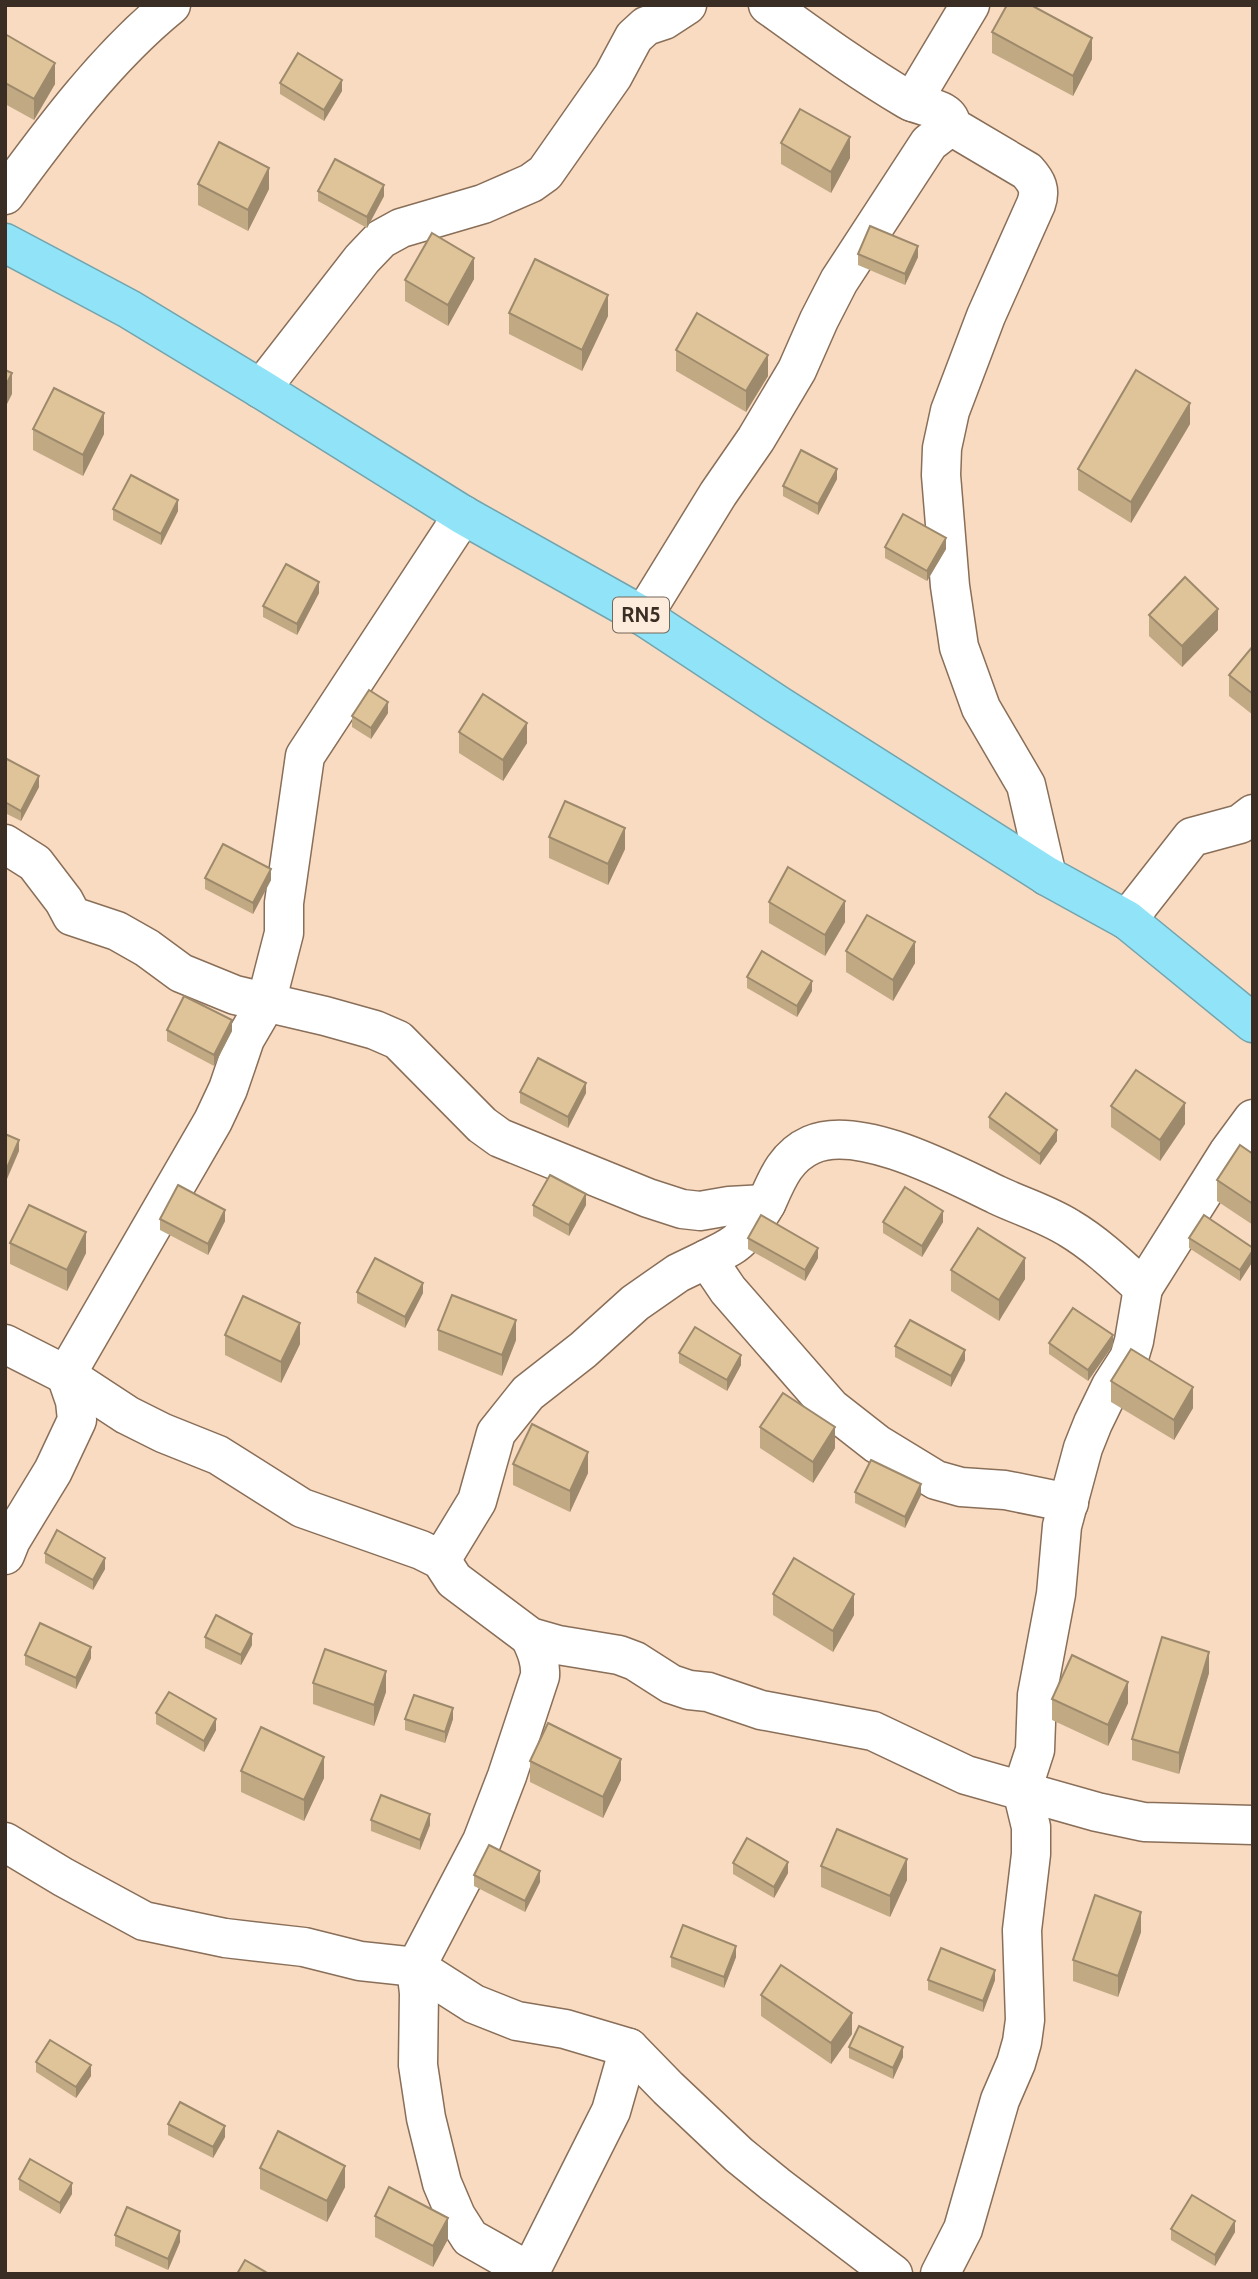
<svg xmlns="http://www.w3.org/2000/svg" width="1258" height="2279" viewBox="0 0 1258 2279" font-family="Cabin,sans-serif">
  <rect width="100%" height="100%" fill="#f9dbc1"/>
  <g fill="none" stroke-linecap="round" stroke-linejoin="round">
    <defs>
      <g id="street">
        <path d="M768 5C814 38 859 71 908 100 922 108 951 107 951 126L1027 171C1037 182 1041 190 1036 204L986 316 950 411 942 448 941 475 950 586 959 647 981 708 1026 785 1047 876"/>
        <polyline points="912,102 970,5"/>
        <path d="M5 195C54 128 107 57 171 5"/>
        <polyline points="261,389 362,259 381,239 401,228 483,204 531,183 545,173 613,76 634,37 646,26 664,20 687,5"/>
        <polyline points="643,616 718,494 756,439 797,370 819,320 839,281 929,143 951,126"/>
        <polyline points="5,844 35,863 64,901 72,916 117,931 147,948 181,973 235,995 325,1016 375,1030 398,1040 482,1125 500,1138 648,1198 682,1209 700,1211 729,1206 766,1204"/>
        <polyline points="1127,920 1192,837 1240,824 1253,814"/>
        <path d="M707 1259C718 1253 734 1247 742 1237 751 1227 761 1213 767 1202 777 1179 786 1156 811 1145 859 1123 953 1174 997 1195 1020 1206 1047 1214 1069 1228 1096 1244 1120 1267 1143 1288L1228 1153 1253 1119"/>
        <polyline points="5,1344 66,1375 127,1415 163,1433 218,1455 302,1508 421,1550 441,1560 454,1580 530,1637 558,1645 619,1655 635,1661 671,1684 689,1690 708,1692 761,1710 873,1731 966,1775 1097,1812 1144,1822 1253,1825"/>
        <polyline points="5,1555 11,1540 53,1471 77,1420 75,1401 66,1375 213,1121 228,1089 245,1039 266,1003 284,933 284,903 305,756 463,515"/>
        <polyline points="441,1560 477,1501 496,1433 528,1393 583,1350 635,1303 678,1273 707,1259 728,1290 831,1408 877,1444 936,1480 961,1487 1005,1490 1069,1503"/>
        <path d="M530 1637C536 1650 541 1661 540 1676L507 1776 482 1841 416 1967 419 1993 418 2065 426 2118 442 2183 456 2216 470 2238 530 2272"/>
        <polyline points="5,1842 63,1877 144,1921 225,1938 304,1947 360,1961 416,1967 474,2004 517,2021 565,2029 629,2048 668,2088 739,2155 776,2185 893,2274"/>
        <polyline points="529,2274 611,2111 629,2048"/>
        <polyline points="940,2274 963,2229 1000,2100 1016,2063 1022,2042 1025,2020 1022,1930 1031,1854 1031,1827 1022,1790 1035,1750 1037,1695 1056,1594 1062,1526 1083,1448 1093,1423 1111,1386 1129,1358 1134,1341 1143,1288"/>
      </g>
      <polyline id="highway" points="5,243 129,309 261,389 463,515 643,616 778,705 1047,876 1127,920 1253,1023"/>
    </defs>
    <use href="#street" stroke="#896e58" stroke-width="41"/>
    <use href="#highway" stroke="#73a4ad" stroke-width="41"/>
    <use href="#street" stroke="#fff" stroke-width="38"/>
    <use href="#highway" stroke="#91e4f7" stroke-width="38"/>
  </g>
  <g fill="#c1a984">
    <polygon points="992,32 1092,59 1073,96 992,53"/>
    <polygon points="5,34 55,84 34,120 5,104"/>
    <polygon points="280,83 342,91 324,121 280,94"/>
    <polygon points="781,143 850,158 831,193 781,164"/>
    <polygon points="198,184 269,189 248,231 198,205"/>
    <polygon points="318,191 384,196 367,228 318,201"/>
    <polygon points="858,254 918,257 905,285 858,265"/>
    <polygon points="474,279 448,326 405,301 405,280"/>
    <polygon points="509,313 608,316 582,371 509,334"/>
    <polygon points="676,350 768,376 746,412 676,371"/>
    <polygon points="1190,424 1131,523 1078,490 1078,469"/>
    <polygon points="33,429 104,434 83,476 33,450"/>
    <polygon points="837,479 818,515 783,496 783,486"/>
    <polygon points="113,509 178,511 161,545 113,520"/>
    <polygon points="885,547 946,549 927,581 885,558"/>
    <polygon points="319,593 297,635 263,617 263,606"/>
    <polygon points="1149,615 1218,630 1182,667 1149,636"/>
    <polygon points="1253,646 1253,715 1229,696 1229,675"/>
    <polygon points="388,713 371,739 352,727 352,716"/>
    <polygon points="459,732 527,743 503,781 459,753"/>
    <polygon points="5,758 39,787 21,821 5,813"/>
    <polygon points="549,837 625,849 608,885 549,858"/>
    <polygon points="205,878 271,880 253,914 205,889"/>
    <polygon points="769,902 845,922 825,956 769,923"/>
    <polygon points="846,951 915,963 893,1001 846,972"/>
    <polygon points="747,977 812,991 797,1017 747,988"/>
    <polygon points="167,1030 232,1031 214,1066 167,1041"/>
    <polygon points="520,1092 586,1093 568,1128 520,1103"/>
    <polygon points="1111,1106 1185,1124 1160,1161 1111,1127"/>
    <polygon points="989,1117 1057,1141 1040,1165 989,1128"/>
    <polygon points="1253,1154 1253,1225 1217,1201 1217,1180"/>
    <polygon points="533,1205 586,1205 569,1236 533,1216"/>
    <polygon points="160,1219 225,1221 208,1255 160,1230"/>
    <polygon points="883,1222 943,1222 922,1257 883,1233"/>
    <polygon points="748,1238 818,1258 805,1281 748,1249"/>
    <polygon points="1189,1238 1253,1248 1253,1261 1240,1281 1189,1248"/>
    <polygon points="10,1243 86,1253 67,1291 10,1264"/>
    <polygon points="951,1270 1025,1279 999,1321 951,1291"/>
    <polygon points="357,1292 423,1293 405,1328 357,1303"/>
    <polygon points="438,1330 516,1340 502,1376 438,1350"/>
    <polygon points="225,1335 300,1344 281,1383 225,1355"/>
    <polygon points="1049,1343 1113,1345 1088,1381 1049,1354"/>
    <polygon points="895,1346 965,1360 951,1387 895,1357"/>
    <polygon points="679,1353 741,1365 727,1391 679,1363"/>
    <polygon points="1111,1381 1193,1408 1174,1440 1111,1402"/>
    <polygon points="760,1427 835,1448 813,1483 760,1448"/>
    <polygon points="513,1464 588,1473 570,1512 513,1485"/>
    <polygon points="855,1492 921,1495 905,1528 855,1503"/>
    <polygon points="45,1553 105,1569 93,1590 45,1563"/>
    <polygon points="773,1594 854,1615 833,1652 773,1615"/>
    <polygon points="205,1637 252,1645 241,1665 205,1648"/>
    <polygon points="25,1655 91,1658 76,1689 25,1665"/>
    <polygon points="1209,1673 1179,1774 1132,1760 1132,1739"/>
    <polygon points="313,1683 386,1692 374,1726 313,1704"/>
    <polygon points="1052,1699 1128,1703 1108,1746 1052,1720"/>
    <polygon points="156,1713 216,1730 204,1752 156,1724"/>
    <polygon points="405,1719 453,1719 445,1743 405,1730"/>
    <polygon points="530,1761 621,1780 603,1818 530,1782"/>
    <polygon points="241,1771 324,1778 304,1821 241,1792"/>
    <polygon points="371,1820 430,1825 420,1850 371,1831"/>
    <polygon points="733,1863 788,1873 774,1898 733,1874"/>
    <polygon points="821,1866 907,1880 890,1917 821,1887"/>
    <polygon points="474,1875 540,1882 525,1912 474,1886"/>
    <polygon points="1141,1932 1118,1997 1073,1981 1073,1960"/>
    <polygon points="671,1957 736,1957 724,1988 671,1967"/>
    <polygon points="928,1980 995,1980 983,2012 928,1990"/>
    <polygon points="761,1995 852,2034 831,2064 761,2016"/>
    <polygon points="849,2047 903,2057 893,2079 849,2058"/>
    <polygon points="36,2062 91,2076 76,2098 36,2072"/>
    <polygon points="168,2124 225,2137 213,2158 168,2135"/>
    <polygon points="260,2168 345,2187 327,2222 260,2189"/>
    <polygon points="19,2179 72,2194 60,2214 19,2190"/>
    <polygon points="375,2216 448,2239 433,2267 375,2237"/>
    <polygon points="1171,2229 1235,2232 1215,2266 1171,2240"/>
    <polygon points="115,2235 180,2242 168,2270 115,2246"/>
  </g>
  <g fill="#9d896b">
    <polygon points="1092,38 1092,59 1073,96 1073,76"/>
    <polygon points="55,63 55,84 34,120 34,99"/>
    <polygon points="342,80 342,91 324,121 324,110"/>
    <polygon points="850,137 850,158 831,193 831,172"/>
    <polygon points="269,168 269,189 248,231 248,210"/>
    <polygon points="384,185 384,196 367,228 367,217"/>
    <polygon points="918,246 918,257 905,285 905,274"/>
    <polygon points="474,258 474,279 448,326 448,305"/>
    <polygon points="608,295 608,316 582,371 582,350"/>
    <polygon points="768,355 768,376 746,412 746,391"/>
    <polygon points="12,373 12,394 5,408 5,387"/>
    <polygon points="1190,403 1190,424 1131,523 1131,502"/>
    <polygon points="104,413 104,434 83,476 83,455"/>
    <polygon points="837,469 837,479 818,515 818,504"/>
    <polygon points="178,500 178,511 161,545 161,534"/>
    <polygon points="946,538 946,549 927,581 927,571"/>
    <polygon points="319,582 319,593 297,635 297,624"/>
    <polygon points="1218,609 1218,630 1182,667 1182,646"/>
    <polygon points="388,702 388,713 371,739 371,728"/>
    <polygon points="527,723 527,743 503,781 503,760"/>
    <polygon points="39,776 39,787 21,821 21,811"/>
    <polygon points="625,828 625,849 608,885 608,864"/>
    <polygon points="271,869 271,880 253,914 253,903"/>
    <polygon points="845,901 845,922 825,956 825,935"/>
    <polygon points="915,942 915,963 893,1001 893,980"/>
    <polygon points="812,981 812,991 797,1017 797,1006"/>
    <polygon points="232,1020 232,1031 214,1066 214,1055"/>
    <polygon points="586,1083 586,1093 568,1128 568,1117"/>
    <polygon points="1185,1103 1185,1124 1160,1161 1160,1140"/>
    <polygon points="1057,1130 1057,1141 1040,1165 1040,1154"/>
    <polygon points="19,1140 19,1151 7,1179 7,1168"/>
    <polygon points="586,1194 586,1205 569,1236 569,1225"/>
    <polygon points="225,1210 225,1221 208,1255 208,1244"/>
    <polygon points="943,1211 943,1222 922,1257 922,1246"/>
    <polygon points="86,1232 86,1253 67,1291 67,1270"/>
    <polygon points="818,1248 818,1258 805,1281 805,1270"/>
    <polygon points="1253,1250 1253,1261 1240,1281 1240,1270"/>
    <polygon points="1025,1258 1025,1279 999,1321 999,1300"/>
    <polygon points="423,1283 423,1293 405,1328 405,1317"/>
    <polygon points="516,1320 516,1340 502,1376 502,1355"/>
    <polygon points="300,1323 300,1344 281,1383 281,1362"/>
    <polygon points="1113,1335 1113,1345 1088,1381 1088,1370"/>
    <polygon points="965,1350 965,1360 951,1387 951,1376"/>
    <polygon points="741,1355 741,1365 727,1391 727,1380"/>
    <polygon points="1193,1387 1193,1408 1174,1440 1174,1420"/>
    <polygon points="835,1427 835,1448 813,1483 813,1462"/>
    <polygon points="588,1452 588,1473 570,1512 570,1491"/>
    <polygon points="921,1484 921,1495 905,1528 905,1517"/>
    <polygon points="105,1558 105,1569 93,1590 93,1580"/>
    <polygon points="854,1594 854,1615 833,1652 833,1631"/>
    <polygon points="252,1634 252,1645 241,1665 241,1655"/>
    <polygon points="91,1647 91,1658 76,1689 76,1678"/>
    <polygon points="1209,1652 1209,1673 1179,1774 1179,1753"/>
    <polygon points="386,1671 386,1692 374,1726 374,1705"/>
    <polygon points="1128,1682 1128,1703 1108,1746 1108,1725"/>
    <polygon points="453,1708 453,1719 445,1743 445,1732"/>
    <polygon points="216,1719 216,1730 204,1752 204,1741"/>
    <polygon points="324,1757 324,1778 304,1821 304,1800"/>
    <polygon points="621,1759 621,1780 603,1818 603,1797"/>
    <polygon points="430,1814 430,1825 420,1850 420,1840"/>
    <polygon points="907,1859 907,1880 890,1917 890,1896"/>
    <polygon points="788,1862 788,1873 774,1898 774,1887"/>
    <polygon points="540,1871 540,1882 525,1912 525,1901"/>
    <polygon points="1141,1912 1141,1932 1118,1997 1118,1976"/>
    <polygon points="736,1946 736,1957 724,1988 724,1977"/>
    <polygon points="995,1970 995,1980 983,2012 983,2001"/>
    <polygon points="852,2013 852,2034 831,2064 831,2043"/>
    <polygon points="903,2047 903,2057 893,2079 893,2068"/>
    <polygon points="91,2065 91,2076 76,2098 76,2087"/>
    <polygon points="225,2126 225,2137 213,2158 213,2147"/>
    <polygon points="345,2166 345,2187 327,2222 327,2201"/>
    <polygon points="72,2183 72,2194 60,2214 60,2203"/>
    <polygon points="448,2218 448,2239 433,2267 433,2246"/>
    <polygon points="1235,2221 1235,2232 1215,2266 1215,2255"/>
    <polygon points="180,2231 180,2242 168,2270 168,2259"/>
  </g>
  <g fill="#e0c499" stroke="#9d896b" stroke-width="2">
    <polygon points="1007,5 1031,5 1092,38 1073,76 992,32"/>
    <polygon points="5,34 55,63 34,99 5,83"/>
    <polygon points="298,53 342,80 324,110 280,83"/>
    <polygon points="800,109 850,137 831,172 781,143"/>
    <polygon points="219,142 269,168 248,210 198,184"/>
    <polygon points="335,159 384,185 367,217 318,191"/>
    <polygon points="870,226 918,246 905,274 858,254"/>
    <polygon points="432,233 474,258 448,305 405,280"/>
    <polygon points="535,259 608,295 582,350 509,313"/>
    <polygon points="697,313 768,355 746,391 676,350"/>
    <polygon points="5,370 12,373 5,387"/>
    <polygon points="1136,370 1190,403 1131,502 1078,469"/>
    <polygon points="54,388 104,413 83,455 33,429"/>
    <polygon points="801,450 837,469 818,504 783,486"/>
    <polygon points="131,475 178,500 161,534 113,509"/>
    <polygon points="903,514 946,538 927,571 885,547"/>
    <polygon points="286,564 319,582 297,624 263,606"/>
    <polygon points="1185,577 1218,609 1182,646 1149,615"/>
    <polygon points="1253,646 1253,694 1229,675"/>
    <polygon points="369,690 388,702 371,728 352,716"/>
    <polygon points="483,694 527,723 503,760 459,732"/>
    <polygon points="5,758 39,776 21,811 5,802"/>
    <polygon points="565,801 625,828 608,864 549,837"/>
    <polygon points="223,844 271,869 253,903 205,878"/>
    <polygon points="788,867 845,901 825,935 769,902"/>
    <polygon points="867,915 915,942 893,980 846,951"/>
    <polygon points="762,951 812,981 797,1006 747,977"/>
    <polygon points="184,996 232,1020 214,1055 167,1030"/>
    <polygon points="538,1058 586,1083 568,1117 520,1092"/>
    <polygon points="1136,1070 1185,1103 1160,1140 1111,1106"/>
    <polygon points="1006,1093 1057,1130 1040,1154 989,1117"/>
    <polygon points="5,1134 19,1140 7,1168 5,1168"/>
    <polygon points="1240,1145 1253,1154 1253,1204 1217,1180"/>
    <polygon points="550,1175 586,1194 569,1225 533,1205"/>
    <polygon points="178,1185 225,1210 208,1244 160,1219"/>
    <polygon points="905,1187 943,1211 922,1246 883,1222"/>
    <polygon points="29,1205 86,1232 67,1270 10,1243"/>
    <polygon points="761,1215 818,1248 805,1270 748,1238"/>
    <polygon points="1204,1215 1253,1248 1253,1250 1240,1270 1189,1238"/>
    <polygon points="978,1228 1025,1258 999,1300 951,1270"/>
    <polygon points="375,1258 423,1283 405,1317 357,1292"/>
    <polygon points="452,1295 516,1320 502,1355 438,1330"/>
    <polygon points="243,1296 300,1323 281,1362 225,1335"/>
    <polygon points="1073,1308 1113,1335 1088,1370 1049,1343"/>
    <polygon points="910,1320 965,1350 951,1376 895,1346"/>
    <polygon points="695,1327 741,1355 727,1380 679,1353"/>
    <polygon points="1131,1349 1193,1387 1174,1420 1111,1381"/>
    <polygon points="783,1393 835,1427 813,1462 760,1427"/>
    <polygon points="532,1424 588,1452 570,1491 513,1464"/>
    <polygon points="871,1460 921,1484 905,1517 855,1492"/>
    <polygon points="57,1530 105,1558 93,1580 45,1553"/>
    <polygon points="794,1558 854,1594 833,1631 773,1594"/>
    <polygon points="216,1615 252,1634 241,1655 205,1637"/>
    <polygon points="40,1623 91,1647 76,1678 25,1655"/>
    <polygon points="1162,1637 1209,1652 1179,1753 1132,1739"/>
    <polygon points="325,1649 386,1671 374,1705 313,1683"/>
    <polygon points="1072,1655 1128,1682 1108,1725 1052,1699"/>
    <polygon points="169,1692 216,1719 204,1741 156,1713"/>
    <polygon points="414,1695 453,1708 445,1732 405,1719"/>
    <polygon points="548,1723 621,1759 603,1797 530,1761"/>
    <polygon points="261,1727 324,1757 304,1800 241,1771"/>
    <polygon points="381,1795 430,1814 420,1840 371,1820"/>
    <polygon points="837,1829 907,1859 890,1896 821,1866"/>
    <polygon points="747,1838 788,1862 774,1887 733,1863"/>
    <polygon points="489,1845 540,1871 525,1901 474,1875"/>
    <polygon points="1095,1895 1141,1912 1118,1976 1073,1960"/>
    <polygon points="683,1925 736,1946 724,1977 671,1957"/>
    <polygon points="941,1948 995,1970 983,2001 928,1980"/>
    <polygon points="781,1965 852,2013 831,2043 761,1995"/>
    <polygon points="859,2026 903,2047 893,2068 849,2047"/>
    <polygon points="50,2040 91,2065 76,2087 36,2062"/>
    <polygon points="180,2102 225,2126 213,2147 168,2124"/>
    <polygon points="278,2131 345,2166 327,2201 260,2168"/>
    <polygon points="30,2159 72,2183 60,2203 19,2179"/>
    <polygon points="389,2187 448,2218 433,2246 375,2216"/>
    <polygon points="1192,2195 1235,2221 1215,2255 1171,2229"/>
    <polygon points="127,2207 180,2231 168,2259 115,2235"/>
    <polygon points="245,2260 269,2274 237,2274"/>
  </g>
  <g text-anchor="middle" stroke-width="5" stroke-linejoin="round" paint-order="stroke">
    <rect fill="#fdebdb" stroke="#74675b" stroke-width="2" x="613" y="597.5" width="56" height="35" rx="5"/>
    <g font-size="21" font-weight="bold" fill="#3a2e24">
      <text x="641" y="622">RN5</text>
    </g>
  </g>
  <rect width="1258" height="2279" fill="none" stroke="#3a2e24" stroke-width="14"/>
</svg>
